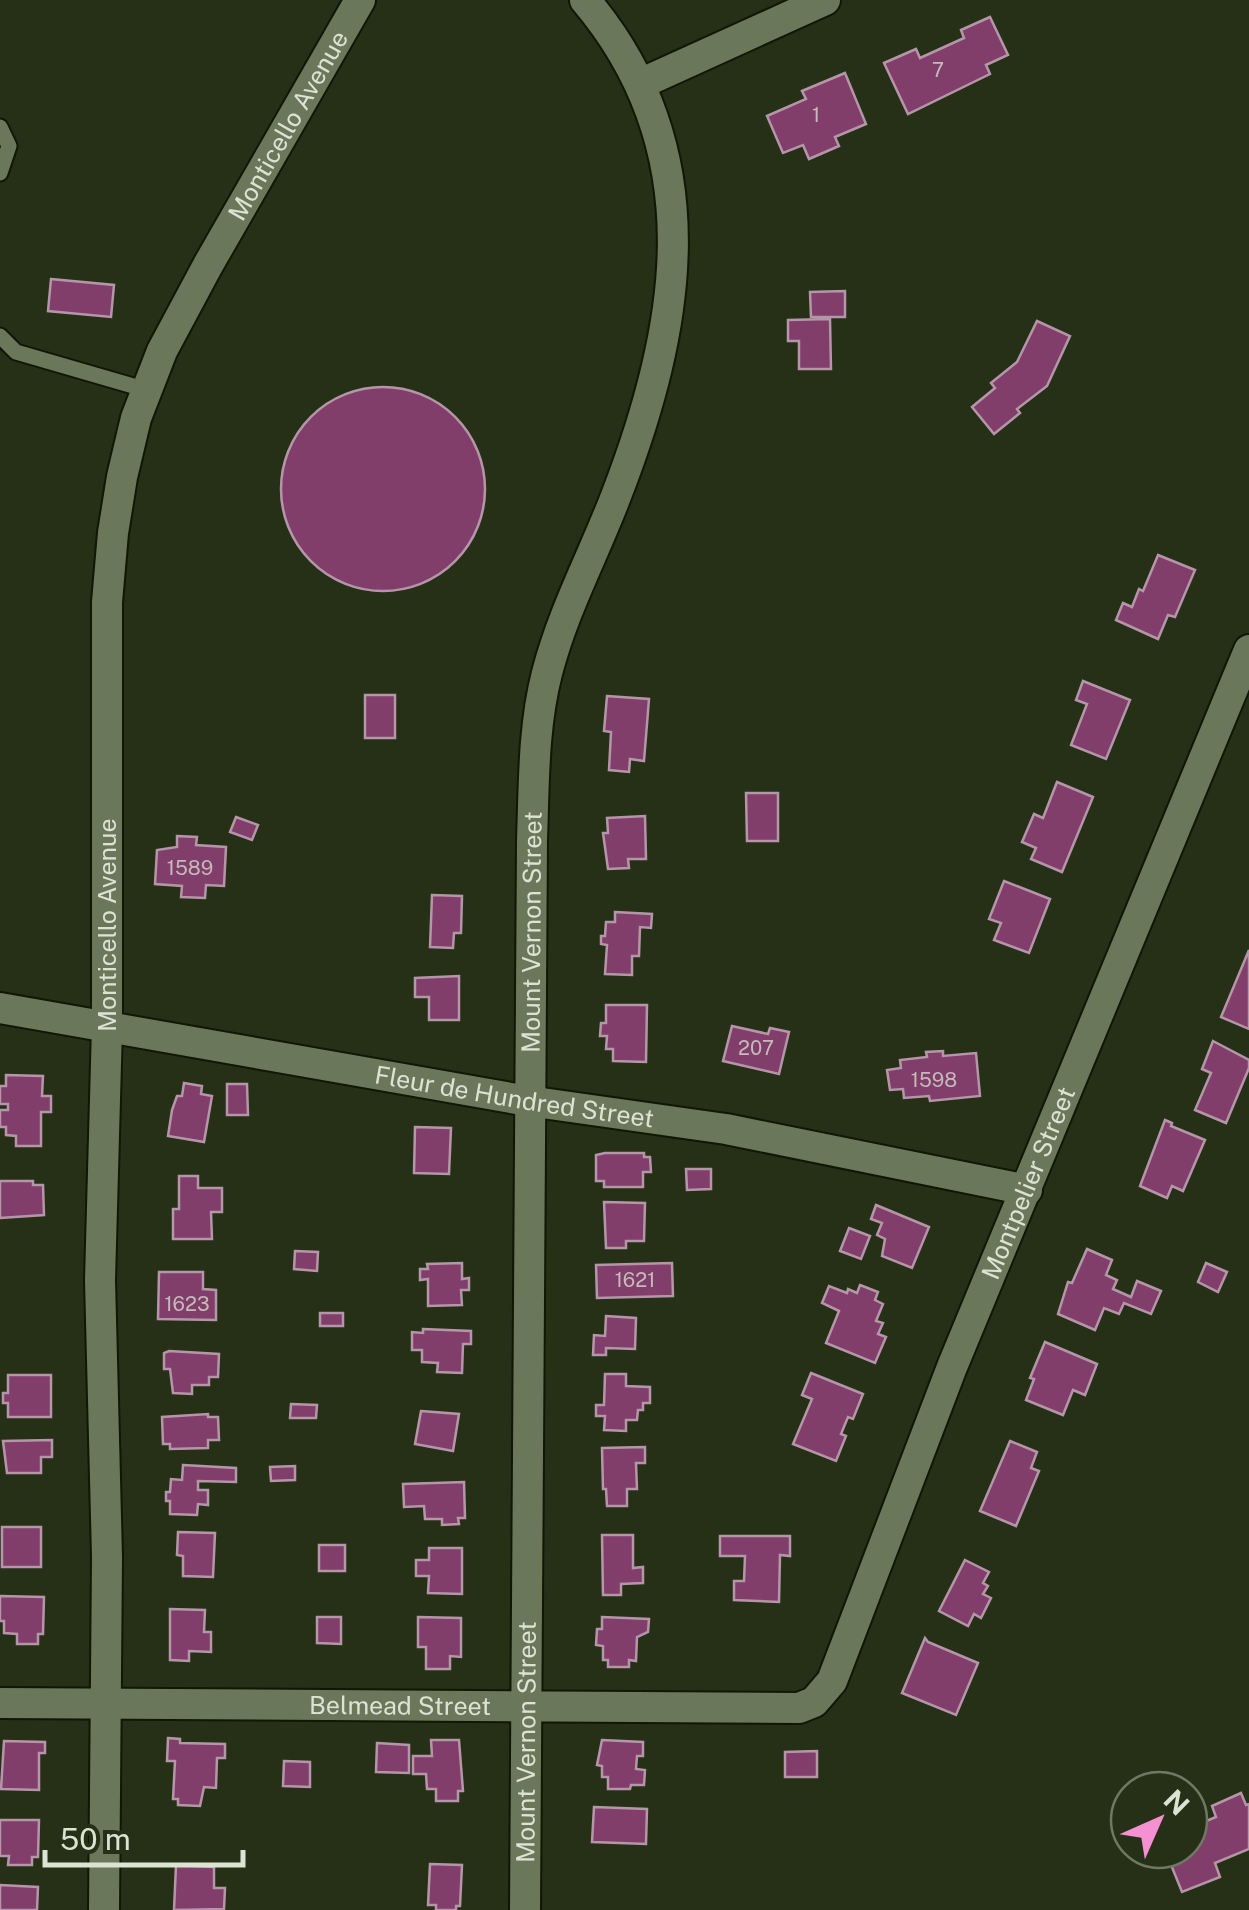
<svg xmlns="http://www.w3.org/2000/svg" width="1249" height="1910" viewBox="0 0 1249 1910" font-family="'Public Sans',sans-serif">
  <rect width="100%" height="100%" fill="#253017"/>
  <g fill="#813e6b" stroke="#b596a9" stroke-width="2.5">
    <polygon points="990,17 1008,55 986,65 990,74 908,114 884,63 916,49 920,58 964,38 961,30"/>
    <polygon points="845,73 866,124 835,137 839,146 809,159 803,145 783,153 767,116 806,99 802,91"/>
    <polygon points="51,279 114,285 111,317 48,311"/>
    <polygon points="845,291 845,317 811,317 810,292"/>
    <polygon points="830,319 831,369 799,369 799,341 788,341 788,320"/>
    <polygon points="1037,321 1070,336 1047,386 1017,409 1020,413 994,434 972,407 995,388 991,383 1017,362"/>
    <circle cx="383" cy="489" r="102"/>
    <polygon points="1158,555 1195,570 1175,617 1168,615 1158,639 1116,620 1123,603 1132,607 1139,589 1143,591"/>
    <polygon points="1083,681 1130,700 1106,759 1071,745 1087,704 1076,700"/>
    <rect x="365" y="695" width="30" height="43"/>
    <polygon points="607,696 649,699 644,761 630,759 629,772 609,770 611,732 604,731"/>
    <polygon points="1057,782 1093,797 1062,872 1031,859 1036,848 1022,842 1034,814 1043,818"/>
    <polygon points="746,793 778,793 778,841 747,841"/>
    <polygon points="645,816 646,859 628,859 629,868 608,869 603,833 608,833 607,818"/>
    <polygon points="236,817 258,825 252,840 230,832"/>
    <polygon points="177,836 197,837 196,845 226,847 224,886 206,885 205,898 181,897 182,886 155,884 157,850 177,847"/>
    <polygon points="1004,881 1050,899 1029,953 994,940 1001,923 989,919"/>
    <polygon points="432,895 462,896 461,933 454,933 453,948 430,947"/>
    <polygon points="615,912 652,914 651,928 640,927 639,956 632,956 632,975 605,974 607,945 601,944 601,936 605,936 606,922 615,922"/>
    <polygon points="1249,950 1249,1029 1221,1017"/>
    <polygon points="459,976 459,1020 429,1020 429,997 415,997 415,978"/>
    <polygon points="606,1005 647,1005 646,1062 613,1061 613,1049 606,1049 607,1036 600,1036 601,1023 606,1023"/>
    <polygon points="732,1026 768,1034 770,1028 789,1032 779,1074 723,1061"/>
    <polygon points="1213,1041 1249,1060 1249,1068 1226,1123 1195,1110 1211,1073 1202,1069"/>
    <polygon points="943,1051 943,1056 976,1053 980,1096 930,1101 929,1096 904,1098 903,1089 890,1090 887,1070 901,1068 900,1060 927,1057 926,1052"/>
    <polygon points="6,1075 43,1076 42,1096 51,1096 51,1112 41,1112 41,1146 16,1146 16,1136 6,1135 6,1127 0,1127 0,1110 8,1110 8,1104 0,1104 0,1086 6,1086"/>
    <polygon points="184,1083 202,1086 201,1094 212,1096 204,1142 168,1136 172,1110 177,1096 182,1096"/>
    <polygon points="227,1084 247,1084 248,1115 227,1115"/>
    <polygon points="1165,1120 1172,1123 1171,1126 1205,1140 1183,1191 1172,1186 1167,1198 1140,1186"/>
    <polygon points="415,1127 451,1128 449,1174 414,1173"/>
    <polygon points="605,1153 644,1153 644,1157 650,1157 651,1172 643,1172 643,1187 604,1187 604,1181 596,1181 596,1155"/>
    <polygon points="686,1169 711,1169 711,1189 687,1190"/>
    <polygon points="179,1176 198,1176 198,1188 222,1188 222,1212 211,1212 212,1239 173,1239 173,1209 179,1209"/>
    <polygon points="0,1181 33,1181 33,1185 43,1185 44,1215 0,1218"/>
    <polygon points="604,1202 645,1203 644,1241 626,1241 626,1248 606,1248"/>
    <polygon points="876,1205 929,1227 912,1268 882,1256 885,1239 877,1235 882,1223 871,1219"/>
    <polygon points="849,1228 870,1236 861,1259 840,1251"/>
    <polygon points="1087,1249 1112,1260 1106,1275 1117,1280 1113,1289 1131,1297 1137,1281 1161,1291 1151,1314 1124,1303 1119,1314 1104,1308 1095,1330 1058,1314 1068,1282 1072,1283"/>
    <polygon points="295,1251 318,1252 317,1271 294,1269"/>
    <polygon points="462,1263 462,1279 469,1278 469,1290 461,1290 462,1305 428,1306 428,1279 420,1280 420,1269 428,1269 427,1264"/>
    <polygon points="672,1263 673,1296 597,1298 596,1265"/>
    <polygon points="1206,1263 1227,1272 1218,1292 1198,1282"/>
    <polygon points="159,1272 203,1272 203,1289 216,1290 216,1320 158,1319"/>
    <polygon points="860,1285 878,1292 875,1300 883,1304 876,1321 883,1323 878,1334 886,1337 875,1363 826,1343 839,1311 822,1303 829,1286 847,1293 848,1289 857,1293"/>
    <rect x="320" y="1313" width="23" height="13"/>
    <polygon points="606,1316 636,1318 635,1349 606,1348 606,1355 593,1355 594,1335 605,1336"/>
    <polygon points="423,1329 471,1331 471,1344 463,1344 462,1373 437,1372 438,1363 422,1362 422,1350 412,1350 412,1332 423,1333"/>
    <polygon points="1045,1342 1097,1364 1085,1395 1073,1390 1063,1415 1026,1400 1034,1379 1030,1378"/>
    <polygon points="169,1351 219,1354 218,1377 209,1377 209,1385 192,1385 192,1394 173,1393 170,1369 164,1369 164,1353"/>
    <polygon points="811,1373 863,1394 853,1419 848,1417 841,1434 846,1436 836,1461 793,1444 812,1399 802,1395"/>
    <polygon points="605,1374 626,1374 626,1386 650,1387 650,1403 643,1403 643,1410 638,1410 637,1420 626,1420 626,1431 604,1430 605,1416 596,1416 596,1405 604,1405"/>
    <polygon points="8,1375 51,1375 51,1417 8,1417 8,1403 3,1403 3,1393 8,1393"/>
    <polygon points="291,1404 317,1405 316,1418 290,1418"/>
    <polygon points="421,1411 459,1414 453,1451 415,1444"/>
    <polygon points="208,1414 208,1417 218,1417 219,1440 208,1440 208,1448 170,1449 170,1444 163,1444 162,1417"/>
    <polygon points="52,1440 52,1457 41,1457 41,1473 7,1473 3,1441"/>
    <polygon points="1010,1441 1037,1452 1031,1468 1039,1471 1016,1526 980,1511"/>
    <polygon points="645,1447 645,1463 636,1463 637,1489 627,1489 627,1506 607,1506 606,1489 603,1489 602,1448"/>
    <polygon points="183,1465 236,1468 236,1482 198,1481 198,1490 208,1490 208,1505 198,1504 197,1515 170,1514 170,1501 166,1501 166,1492 170,1492 171,1479 182,1480"/>
    <polygon points="295,1466 295,1480 271,1481 270,1467"/>
    <polygon points="464,1482 465,1518 458,1518 459,1524 442,1525 442,1519 425,1519 424,1506 404,1507 403,1484"/>
    <rect x="2" y="1527" width="39" height="40"/>
    <polygon points="178,1532 215,1533 213,1577 183,1576 183,1556 177,1555"/>
    <polygon points="602,1535 633,1535 633,1568 643,1567 643,1583 621,1584 621,1595 603,1595"/>
    <polygon points="720,1536 790,1536 790,1556 780,1555 779,1602 734,1600 734,1581 744,1581 745,1556 720,1556"/>
    <rect x="319" y="1545" width="26" height="26"/>
    <polygon points="429,1548 462,1548 462,1594 428,1593 429,1576 416,1576 416,1560 429,1560"/>
    <polygon points="965,1560 989,1572 983,1583 988,1586 983,1594 991,1598 981,1618 974,1614 968,1626 939,1611"/>
    <polygon points="0,1596 44,1597 43,1634 38,1634 38,1644 17,1644 17,1634 4,1633 4,1621 0,1621"/>
    <polygon points="170,1609 205,1610 204,1632 211,1632 211,1652 189,1651 189,1661 170,1660"/>
    <polygon points="317,1617 341,1617 341,1644 317,1643"/>
    <polygon points="418,1617 461,1618 461,1657 450,1656 450,1669 426,1669 426,1647 418,1647"/>
    <polygon points="602,1617 649,1619 648,1632 637,1637 636,1661 629,1660 629,1667 608,1667 608,1660 603,1660 603,1646 596,1645 597,1629 602,1629"/>
    <polygon points="925,1638 928,1642 978,1663 956,1715 902,1693"/>
    <polygon points="168,1738 180,1739 180,1743 225,1744 225,1758 217,1758 216,1788 204,1787 200,1806 178,1805 178,1799 173,1799 175,1761 167,1761"/>
    <polygon points="431,1740 459,1740 463,1791 458,1791 458,1801 436,1801 436,1789 427,1789 426,1774 413,1774 413,1756 432,1756"/>
    <polygon points="602,1740 643,1742 643,1756 637,1756 636,1769 645,1770 644,1785 631,1785 630,1789 608,1789 608,1777 602,1777 602,1766 597,1765"/>
    <polygon points="4,1741 45,1742 45,1753 39,1753 39,1790 1,1789"/>
    <polygon points="377,1743 409,1745 409,1773 376,1772"/>
    <polygon points="817,1751 817,1777 785,1777 785,1752"/>
    <polygon points="284,1761 310,1762 310,1787 283,1786"/>
    <polygon points="1241,1793 1246,1805 1249,1804 1249,1849 1215,1863 1220,1877 1182,1892 1165,1850 1189,1850 1189,1828 1216,1817 1212,1806"/>
    <polygon points="594,1807 647,1809 646,1844 592,1842"/>
    <polygon points="0,1820 39,1820 38,1857 32,1857 32,1865 8,1865 9,1856 0,1856"/>
    <polygon points="430,1864 462,1865 460,1906 456,1906 456,1910 436,1910 436,1905 428,1905"/>
    <polygon points="176,1865 214,1867 214,1888 225,1888 224,1909 174,1910"/>
    <polygon points="0,1885 38,1887 37,1910 0,1910"/>
  </g>
  <g fill="none" stroke-linecap="round" stroke-linejoin="round">
    <defs>
      <g id="lane">
        <polyline points="0,127 9,146 0,173"/>
        <polyline points="0,336 16,352 147,390"/>
      </g>
      <g id="street">
        <polyline points="640,84 825,0"/>
        <path id="s1" d="M0 1008 528 1101 726 1129 1027 1190"/>
        <path id="s2" d="M0 1703 799 1708 814 1702 832 1681 952 1367 1249 650"/>
        <path id="s3" d="M104 1910 107 1557 100 1280 107 1027V602L113 533 122 477 136 418 162 351 208 265 360 0"/>
        <path id="s4" d="M525 1910 532 840C534 785 533 727 547 673 563 611 593 556 616 496 682 326 712 150 585 0"/>
      </g>
    </defs>
    <use href="#lane" stroke="#0e1802" stroke-width="19"/>
    <use href="#street" stroke="#0e1802" stroke-width="34"/>
    <use href="#lane" stroke="#6a775b" stroke-width="15"/>
    <use href="#street" stroke="#6a775b" stroke-width="30"/>
  </g>
  <g text-anchor="middle" stroke-width="8" stroke-linejoin="round" paint-order="stroke">
    <g font-size="20" fill="#c4bab9">
      <text x="938" y="77">7</text>
      <text x="816" y="122">1</text>
      <text x="190" y="875">1589</text>
      <text x="756" y="1055">207</text>
      <text x="934" y="1087">1598</text>
      <text x="635" y="1287">1621</text>
      <text x="187" y="1311">1623</text>
    </g>
    <g font-size="25" fill="#dbe3d3" stroke="#253017">
      <text dy="9" stroke="none"><textPath href="#s3" startOffset="1825">Monticello Avenue</textPath></text>
      <text dy="9" stroke="none"><textPath href="#s3" startOffset="985">Monticello Avenue</textPath></text>
      <text dy="9" stroke="none"><textPath href="#s4" startOffset="978">Mount Vernon Street</textPath></text>
      <text dy="9" stroke="none"><textPath href="#s1" startOffset="522">Fleur de Hundred Street</textPath></text>
      <text dy="9" stroke="none"><textPath href="#s2" startOffset="1378">Montpelier Street</textPath></text>
      <text dy="9" stroke="none"><textPath href="#s2" startOffset="400">Belmead Street</textPath></text>
      <text dy="9" stroke="none"><textPath href="#s4" startOffset="168">Mount Vernon Street</textPath></text>
    </g>
  </g>
  <g transform="translate(1159 1820) rotate(45)"><circle r="48" fill="#253017" stroke="#6e7862" stroke-width="2.5"/>
  <path d="M0-8L18 38L0 25L-18 38Z" fill="#f591d3"/>
  <text y="-15" font-size="28" font-weight="bold" text-anchor="middle" fill="#dbe3d3">N</text>
  </g>
  <path d="M45 1850v15h198v-15" fill="none" stroke="#dbe3d3" stroke-width="5"/>
  <text x="60" y="1850" font-size="30" fill="#dbe3d3" stroke="#253017" stroke-width="8" paint-order="stroke">50 m</text>
</svg>
